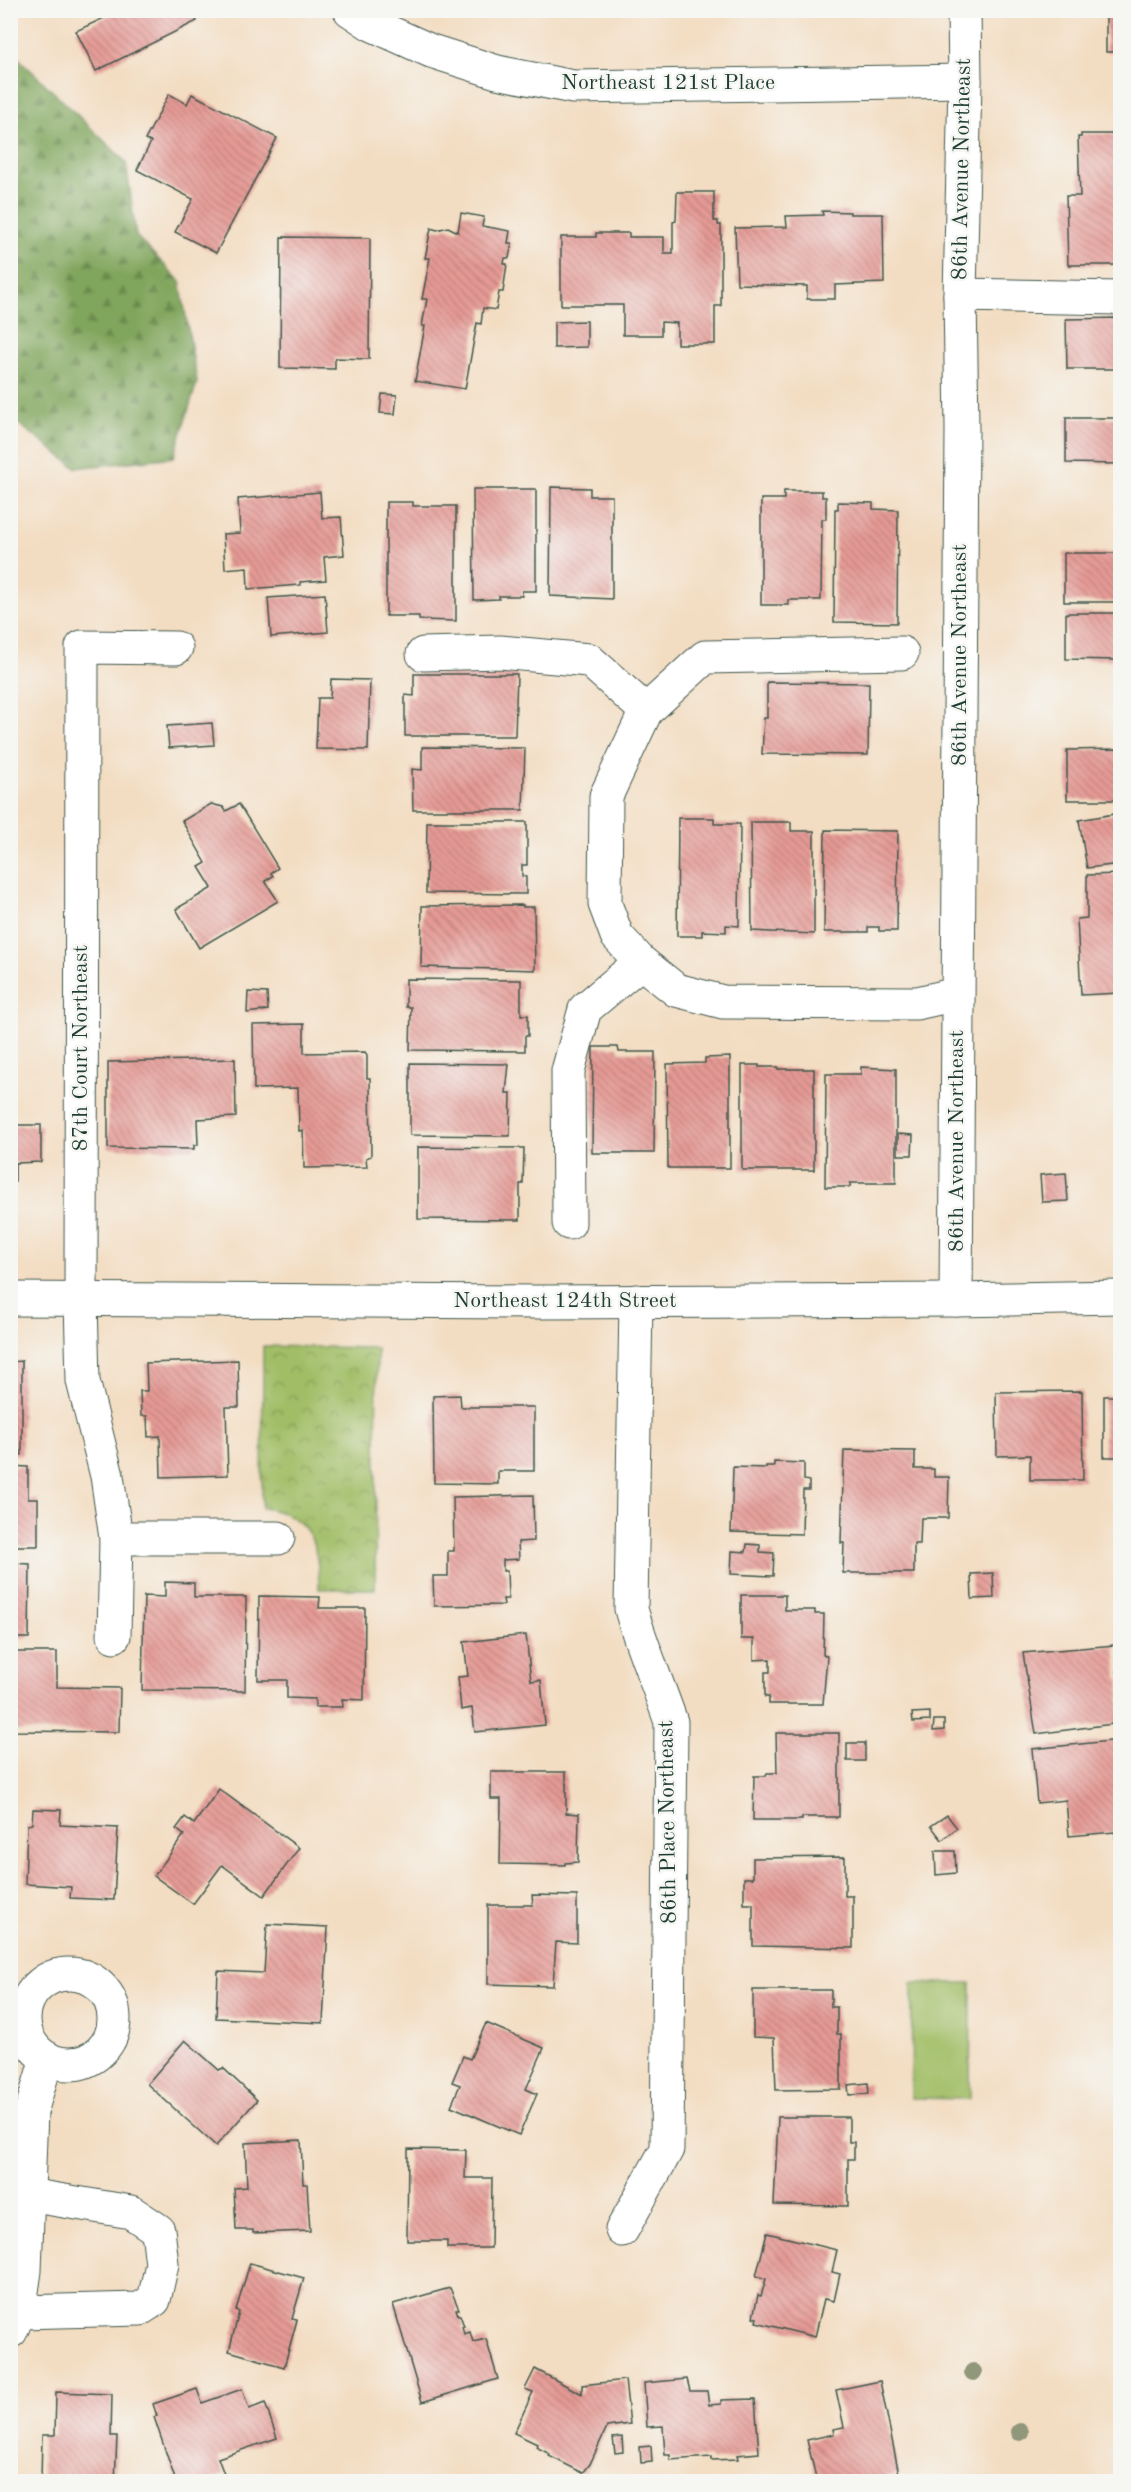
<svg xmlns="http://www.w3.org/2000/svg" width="1131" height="2492" viewBox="0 0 1131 2492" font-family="'Old Standard TT',serif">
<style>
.forest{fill:url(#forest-firs);stroke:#507148;stroke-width:1.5}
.park{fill:url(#park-crowns);stroke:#607e4d;stroke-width:1.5}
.pitch{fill:#a1be66;stroke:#607e4d;stroke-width:1.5}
.building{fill:url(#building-back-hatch)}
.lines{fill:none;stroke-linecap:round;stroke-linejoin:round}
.minor-casing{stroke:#3f5549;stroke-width:35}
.minor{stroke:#fff;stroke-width:33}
.tree{fill:#91977a}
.labels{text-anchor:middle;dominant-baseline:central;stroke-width:5;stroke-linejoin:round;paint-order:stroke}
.street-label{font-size:22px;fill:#1f3d34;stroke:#f6f6f2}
</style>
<defs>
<pattern id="forest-firs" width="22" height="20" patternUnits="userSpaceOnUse" patternTransform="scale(1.5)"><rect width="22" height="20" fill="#80a55b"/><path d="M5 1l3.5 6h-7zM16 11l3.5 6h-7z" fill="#68884c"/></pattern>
<pattern id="park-crowns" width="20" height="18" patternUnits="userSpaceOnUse" patternTransform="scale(1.5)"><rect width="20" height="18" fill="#a1be66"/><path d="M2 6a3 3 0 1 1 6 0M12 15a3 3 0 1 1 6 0" fill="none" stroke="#839c55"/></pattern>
<pattern id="building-back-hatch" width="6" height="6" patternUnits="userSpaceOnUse" patternTransform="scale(1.5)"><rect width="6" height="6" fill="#e69a95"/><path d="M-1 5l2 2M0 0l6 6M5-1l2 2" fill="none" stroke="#ba7f7a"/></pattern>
</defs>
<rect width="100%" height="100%" fill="#f6f6f2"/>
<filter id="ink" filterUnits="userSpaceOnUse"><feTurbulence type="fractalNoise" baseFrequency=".0167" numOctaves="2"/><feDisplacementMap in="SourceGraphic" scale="12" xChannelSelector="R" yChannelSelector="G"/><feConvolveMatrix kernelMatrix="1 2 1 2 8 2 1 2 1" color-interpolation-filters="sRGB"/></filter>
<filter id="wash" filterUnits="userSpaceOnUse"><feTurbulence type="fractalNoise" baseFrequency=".008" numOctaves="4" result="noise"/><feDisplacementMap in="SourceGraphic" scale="24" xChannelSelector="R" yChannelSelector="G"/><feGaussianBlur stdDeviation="1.35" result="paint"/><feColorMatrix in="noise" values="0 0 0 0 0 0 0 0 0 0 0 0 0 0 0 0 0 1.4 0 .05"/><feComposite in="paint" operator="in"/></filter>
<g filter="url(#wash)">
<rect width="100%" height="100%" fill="#f3ddc2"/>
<polygon class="forest" points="11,51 126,162 136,236 180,281 197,382 174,457 76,468 11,418"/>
<path class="park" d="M263 1346 377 1348 375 1589H319C319 1544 311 1514 262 1508Z"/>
<polygon class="pitch" points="912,1983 971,1983 970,2099 911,2098"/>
<g id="blocks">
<g class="building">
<polygon points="121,10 191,10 197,21 96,71 76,31"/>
<rect x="1106" y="10" width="14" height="42"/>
<polygon points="169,94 187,104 192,94 277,138 216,253 175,232 193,199 137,170 151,142 145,140"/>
<polygon points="1114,130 1120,130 1120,263 1119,265 1068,265 1066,196 1080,196 1078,137 1081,137 1081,134 1114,134"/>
<polygon points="677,192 714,192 714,221 718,221 718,225 721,225 721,306 715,306 715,344 677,344 677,323 661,322 661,335 623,335 623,305 561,305 561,237 596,237 596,233 629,233 629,237 664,237 664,253 673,253 673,222 676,221"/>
<polygon points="822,211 850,212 850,214 883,214 884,283 835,285 835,299 807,299 807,286 737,284 735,228 787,227 786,216 823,215"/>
<polygon points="461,213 484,217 482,226 510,231 508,243 512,243 509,258 505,258 504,264 507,264 503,292 499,292 496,310 483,308 481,324 477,323 465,389 415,381 425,326 422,326 427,299 422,299 430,258 425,258 431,228 437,230 448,227 458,232"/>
<polygon points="281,237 370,238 369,359 335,358 335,369 280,368"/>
<polygon points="1120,318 1120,369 1067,369 1066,319"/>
<polygon points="587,321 587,347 554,348 554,322"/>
<polygon points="382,394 397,395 395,414 380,413"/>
<polygon points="1066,418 1120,418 1120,464 1066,463"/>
<polygon points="551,487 590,488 590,496 612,496 612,599 550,596"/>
<polygon points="473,489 536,489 536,591 522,591 522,596 499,596 499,599 474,600"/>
<polygon points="784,491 822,491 822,497 826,497 826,519 822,519 821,600 788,600 789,605 761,605 761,499 784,499"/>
<polygon points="320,492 322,518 341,517 344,555 324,557 326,580 300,582 300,585 248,589 247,567 225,569 223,534 240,533 238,499"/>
<polygon points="386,502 413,502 413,506 456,506 456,621 419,620 419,616 386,616"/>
<polygon points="838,502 873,503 873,509 898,510 897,623 834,622 835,509 838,509"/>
<rect x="1064" y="553" width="56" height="49"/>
<polygon points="325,594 328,632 271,637 268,598"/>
<polygon points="1066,613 1120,613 1120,699 1118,699 1118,660 1066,659"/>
<polygon points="414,674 517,674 515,736 405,736 405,695 414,696"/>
<polygon points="331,679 370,680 368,750 316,749 318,698 330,698"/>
<polygon points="767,682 869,683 868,755 762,754 764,718 767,718"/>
<polygon points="212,723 214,745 169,748 167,726"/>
<polygon points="422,747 525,748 523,810 413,810 412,769 422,770"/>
<polygon points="1120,749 1120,800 1067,800 1067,750"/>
<polygon points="211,804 223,807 226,811 239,804 278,868 271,873 273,876 265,881 278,901 199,948 176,909 212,888 199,867 206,863 182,821"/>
<polygon points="1120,813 1120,864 1087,868 1079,820"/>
<polygon points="678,818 714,818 714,824 740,824 739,926 726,925 726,932 702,931 702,936 677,936"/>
<polygon points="427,822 527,822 527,865 522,865 522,876 526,877 526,894 426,893"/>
<polygon points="751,822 791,822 791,831 814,831 814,934 752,931"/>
<polygon points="825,830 898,831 897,931 879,931 879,927 868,927 868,932 824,932"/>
<polygon points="1120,874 1120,993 1081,995 1077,919 1087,918 1087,875"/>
<polygon points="523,905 523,907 534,907 535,970 421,967 422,906"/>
<polygon points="406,979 521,980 521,1015 528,1015 528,1036 525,1036 525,1051 410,1050 411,1007 406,1007"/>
<polygon points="248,992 267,993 268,1010 247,1013"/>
<polygon points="304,1024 304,1053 365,1052 367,1055 367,1078 370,1078 371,1156 366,1158 367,1167 304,1168 303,1130 299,1131 298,1088 254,1089 253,1025"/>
<polygon points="593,1047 618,1047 619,1052 655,1052 654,1153 592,1153"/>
<polygon points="730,1057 730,1168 668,1168 667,1064 705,1063 705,1058"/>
<polygon points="235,1059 236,1117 197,1119 198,1145 194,1145 194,1149 108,1148 108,1062"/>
<polygon points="410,1063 509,1064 506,1093 511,1093 510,1136 410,1135"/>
<polygon points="742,1065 759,1065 759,1067 778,1067 778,1069 814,1069 814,1170 742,1170"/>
<polygon points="861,1067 896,1069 896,1183 850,1183 850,1187 825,1187 826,1074 861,1074"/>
<polygon points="10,1125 41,1125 41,1162 15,1163 15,1181 10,1181"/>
<polygon points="898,1134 913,1135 912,1155 898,1155"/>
<polygon points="418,1147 524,1148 523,1184 520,1184 520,1220 418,1219"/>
<polygon points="1066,1173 1068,1201 1042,1202 1040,1175"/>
<polygon points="238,1360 239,1407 226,1407 228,1475 161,1477 160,1436 148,1437 147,1416 141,1416 140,1391 147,1391 146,1363"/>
<polygon points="22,1361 22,1455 10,1455 10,1362"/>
<polygon points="1082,1391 1083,1480 1030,1480 1030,1455 997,1456 996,1392"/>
<polygon points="460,1395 461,1407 534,1407 534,1471 498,1471 498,1484 434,1483 433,1396"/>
<rect x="1104" y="1396" width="16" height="61"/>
<polygon points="844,1450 915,1451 915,1469 934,1469 934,1477 949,1477 948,1518 921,1518 920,1544 914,1544 914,1573 843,1573 844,1543 841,1543"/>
<polygon points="774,1462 804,1463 804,1480 809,1481 809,1490 803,1490 802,1534 731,1532 733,1467 766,1468 766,1466 774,1466"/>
<polygon points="10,1466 28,1467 28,1499 38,1499 38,1546 10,1546"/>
<polygon points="533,1495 534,1541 518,1542 519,1559 503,1560 503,1571 507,1571 508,1599 503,1599 504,1605 434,1606 433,1576 448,1576 448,1551 454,1551 453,1497"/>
<polygon points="747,1544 760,1545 760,1552 774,1553 773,1576 731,1574 732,1551 746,1552"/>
<polygon points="10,1563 30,1564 29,1638 10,1638"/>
<polygon points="993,1573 994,1598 972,1599 971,1574"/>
<polygon points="165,1582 194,1583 194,1597 246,1597 245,1691 142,1690 144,1596 165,1597"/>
<polygon points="741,1595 785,1595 785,1610 815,1610 815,1614 824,1614 823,1655 827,1656 823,1704 769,1704 769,1697 765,1697 765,1672 770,1672 770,1659 754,1660 754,1639 741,1639"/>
<polygon points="259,1596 320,1597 319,1608 365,1608 364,1700 342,1699 343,1707 315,1707 315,1699 287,1698 287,1680 258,1680"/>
<polygon points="526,1635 531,1681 541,1680 545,1725 475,1732 472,1708 461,1710 458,1677 468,1676 464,1642"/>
<polygon points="1115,1645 1118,1679 1120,1679 1120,1723 1036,1734 1023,1653"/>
<polygon points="10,1652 57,1652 57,1687 120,1688 119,1732 10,1731"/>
<polygon points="930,1712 930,1721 913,1722 912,1713"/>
<polygon points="934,1720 944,1720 944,1730 933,1731"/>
<polygon points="776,1733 839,1733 839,1817 802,1817 802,1820 753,1820 754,1776 766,1776 767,1773 777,1773"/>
<polygon points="1120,1740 1120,1855 1117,1855 1115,1832 1069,1836 1066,1800 1037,1803 1032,1749"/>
<rect x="847" y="1743" width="18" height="18"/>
<polygon points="491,1772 566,1772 566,1813 579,1814 578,1862 565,1863 565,1865 500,1864 501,1799 491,1799"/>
<polygon points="219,1789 299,1848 264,1896 222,1865 193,1904 154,1876 184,1835 176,1829 185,1817 194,1824"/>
<polygon points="33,1809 61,1810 60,1825 118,1828 114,1900 70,1898 71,1887 25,1884 27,1825 32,1824"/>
<polygon points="947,1815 957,1828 942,1840 931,1826"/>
<polygon points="935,1851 955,1851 956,1873 936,1875"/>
<polygon points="845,1857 845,1896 853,1896 853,1948 753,1946 753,1904 744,1904 744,1878 753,1878 753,1858"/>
<polygon points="532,1895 577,1896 577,1943 556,1942 553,1986 488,1984 488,1905 533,1905"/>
<polygon points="267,1924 328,1927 323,2023 216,2018 218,1971 264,1973"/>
<polygon points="753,1990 831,1990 831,2007 837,2007 837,2034 841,2034 841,2089 776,2090 774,2038 753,2037"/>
<polygon points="486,2023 544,2048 526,2089 537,2094 519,2135 451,2106 460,2085 452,2082 463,2056 470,2059"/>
<polygon points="185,2040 219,2070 223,2068 257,2100 216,2146 147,2084"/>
<polygon points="868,2083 869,2094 849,2095 848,2085"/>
<polygon points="778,2117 849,2117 849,2142 854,2142 854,2159 848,2159 848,2206 774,2205"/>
<polygon points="301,2140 303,2184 307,2184 310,2231 253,2233 253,2230 236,2230 234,2188 247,2187 245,2143"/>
<polygon points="408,2149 466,2150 465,2178 492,2178 491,2248 447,2248 447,2241 407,2241"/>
<polygon points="767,2233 837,2250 832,2272 840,2274 834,2301 824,2299 815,2337 756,2322 757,2318 753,2317 758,2295 761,2296 766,2279 756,2276"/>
<polygon points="250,2263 304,2278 292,2319 297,2320 284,2367 229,2351 239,2312 236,2310"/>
<polygon points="450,2288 459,2309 456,2309 458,2315 460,2315 464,2326 462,2326 464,2334 470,2332 473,2342 486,2339 498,2379 422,2402 393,2304"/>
<polygon points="535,2369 582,2394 582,2385 625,2380 630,2424 607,2427 590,2464 583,2473 549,2456 550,2454 536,2447 537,2444 514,2433 533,2392 525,2389"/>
<polygon points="687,2379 690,2391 707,2391 709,2405 721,2404 721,2400 755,2399 759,2453 737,2455 738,2459 711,2460 711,2457 670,2460 670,2455 665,2455 663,2426 647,2427 644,2383"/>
<polygon points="880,2381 899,2474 865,2482 817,2482 807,2440 834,2434 833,2429 844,2427 836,2390"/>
<polygon points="197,2389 202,2403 242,2389 249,2409 265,2403 277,2438 218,2458 224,2474 212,2479 213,2482 176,2482 154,2417 157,2416 153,2404"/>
<polygon points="56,2392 112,2394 111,2436 117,2436 115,2482 41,2481 42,2435 55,2435"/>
<polygon points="622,2437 623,2452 615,2453 613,2438"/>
<polygon points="651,2446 652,2462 641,2463 640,2447"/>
</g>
</g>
</g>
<g filter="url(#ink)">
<use href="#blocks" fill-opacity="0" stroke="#3f5549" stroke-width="1.5"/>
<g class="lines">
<defs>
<g id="minor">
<polyline points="350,10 371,24 431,51 497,72 573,87 965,81"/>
<polyline points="960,295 1120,298"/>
<polyline points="902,653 705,657 646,711 606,796 605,904 617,936 641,962 676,990 723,1002 917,1003 957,994"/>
<polyline points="423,654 500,652 589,660 646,711"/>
<polyline points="569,1223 568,1071 585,1009 641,962"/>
<polyline points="10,1299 537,1302 956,1300 1120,1297"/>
<polyline points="956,1300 962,428 960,295 965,81 964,10"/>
<polyline points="116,1538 278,1538"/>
<polyline points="114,1636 116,1538 107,1476 83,1381 81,1301 82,647 176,648"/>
<circle cx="69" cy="2019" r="45"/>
<path d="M622 2230 667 2149 671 1722C658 1684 642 1648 631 1609L636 1301"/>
<polyline points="19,2312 140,2309 154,2300 162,2264 158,2230 131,2212 28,2195"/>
<polyline points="11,2331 19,2312 25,2271 31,2112 47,2058"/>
</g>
</defs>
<use href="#minor" class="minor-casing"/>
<use href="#minor" class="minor"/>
</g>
<g class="tree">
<circle cx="973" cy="2372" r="9"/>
<circle cx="1020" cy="2432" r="9"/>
</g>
</g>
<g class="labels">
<g class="street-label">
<text x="668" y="83">Northeast 121st Place</text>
<text transform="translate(962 169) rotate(-89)">86th Avenue Northeast</text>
<text transform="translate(960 655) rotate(-90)">86th Avenue Northeast</text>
<text transform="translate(81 1048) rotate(-90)">87th Court Northeast</text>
<text transform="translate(957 1141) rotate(-90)">86th Avenue Northeast</text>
<text x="565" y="1301">Northeast 124th Street</text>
<text transform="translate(668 1822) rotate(-91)">86th Place Northeast</text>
</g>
</g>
<rect width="1131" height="2492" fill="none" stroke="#f6f6f2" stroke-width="36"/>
</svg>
